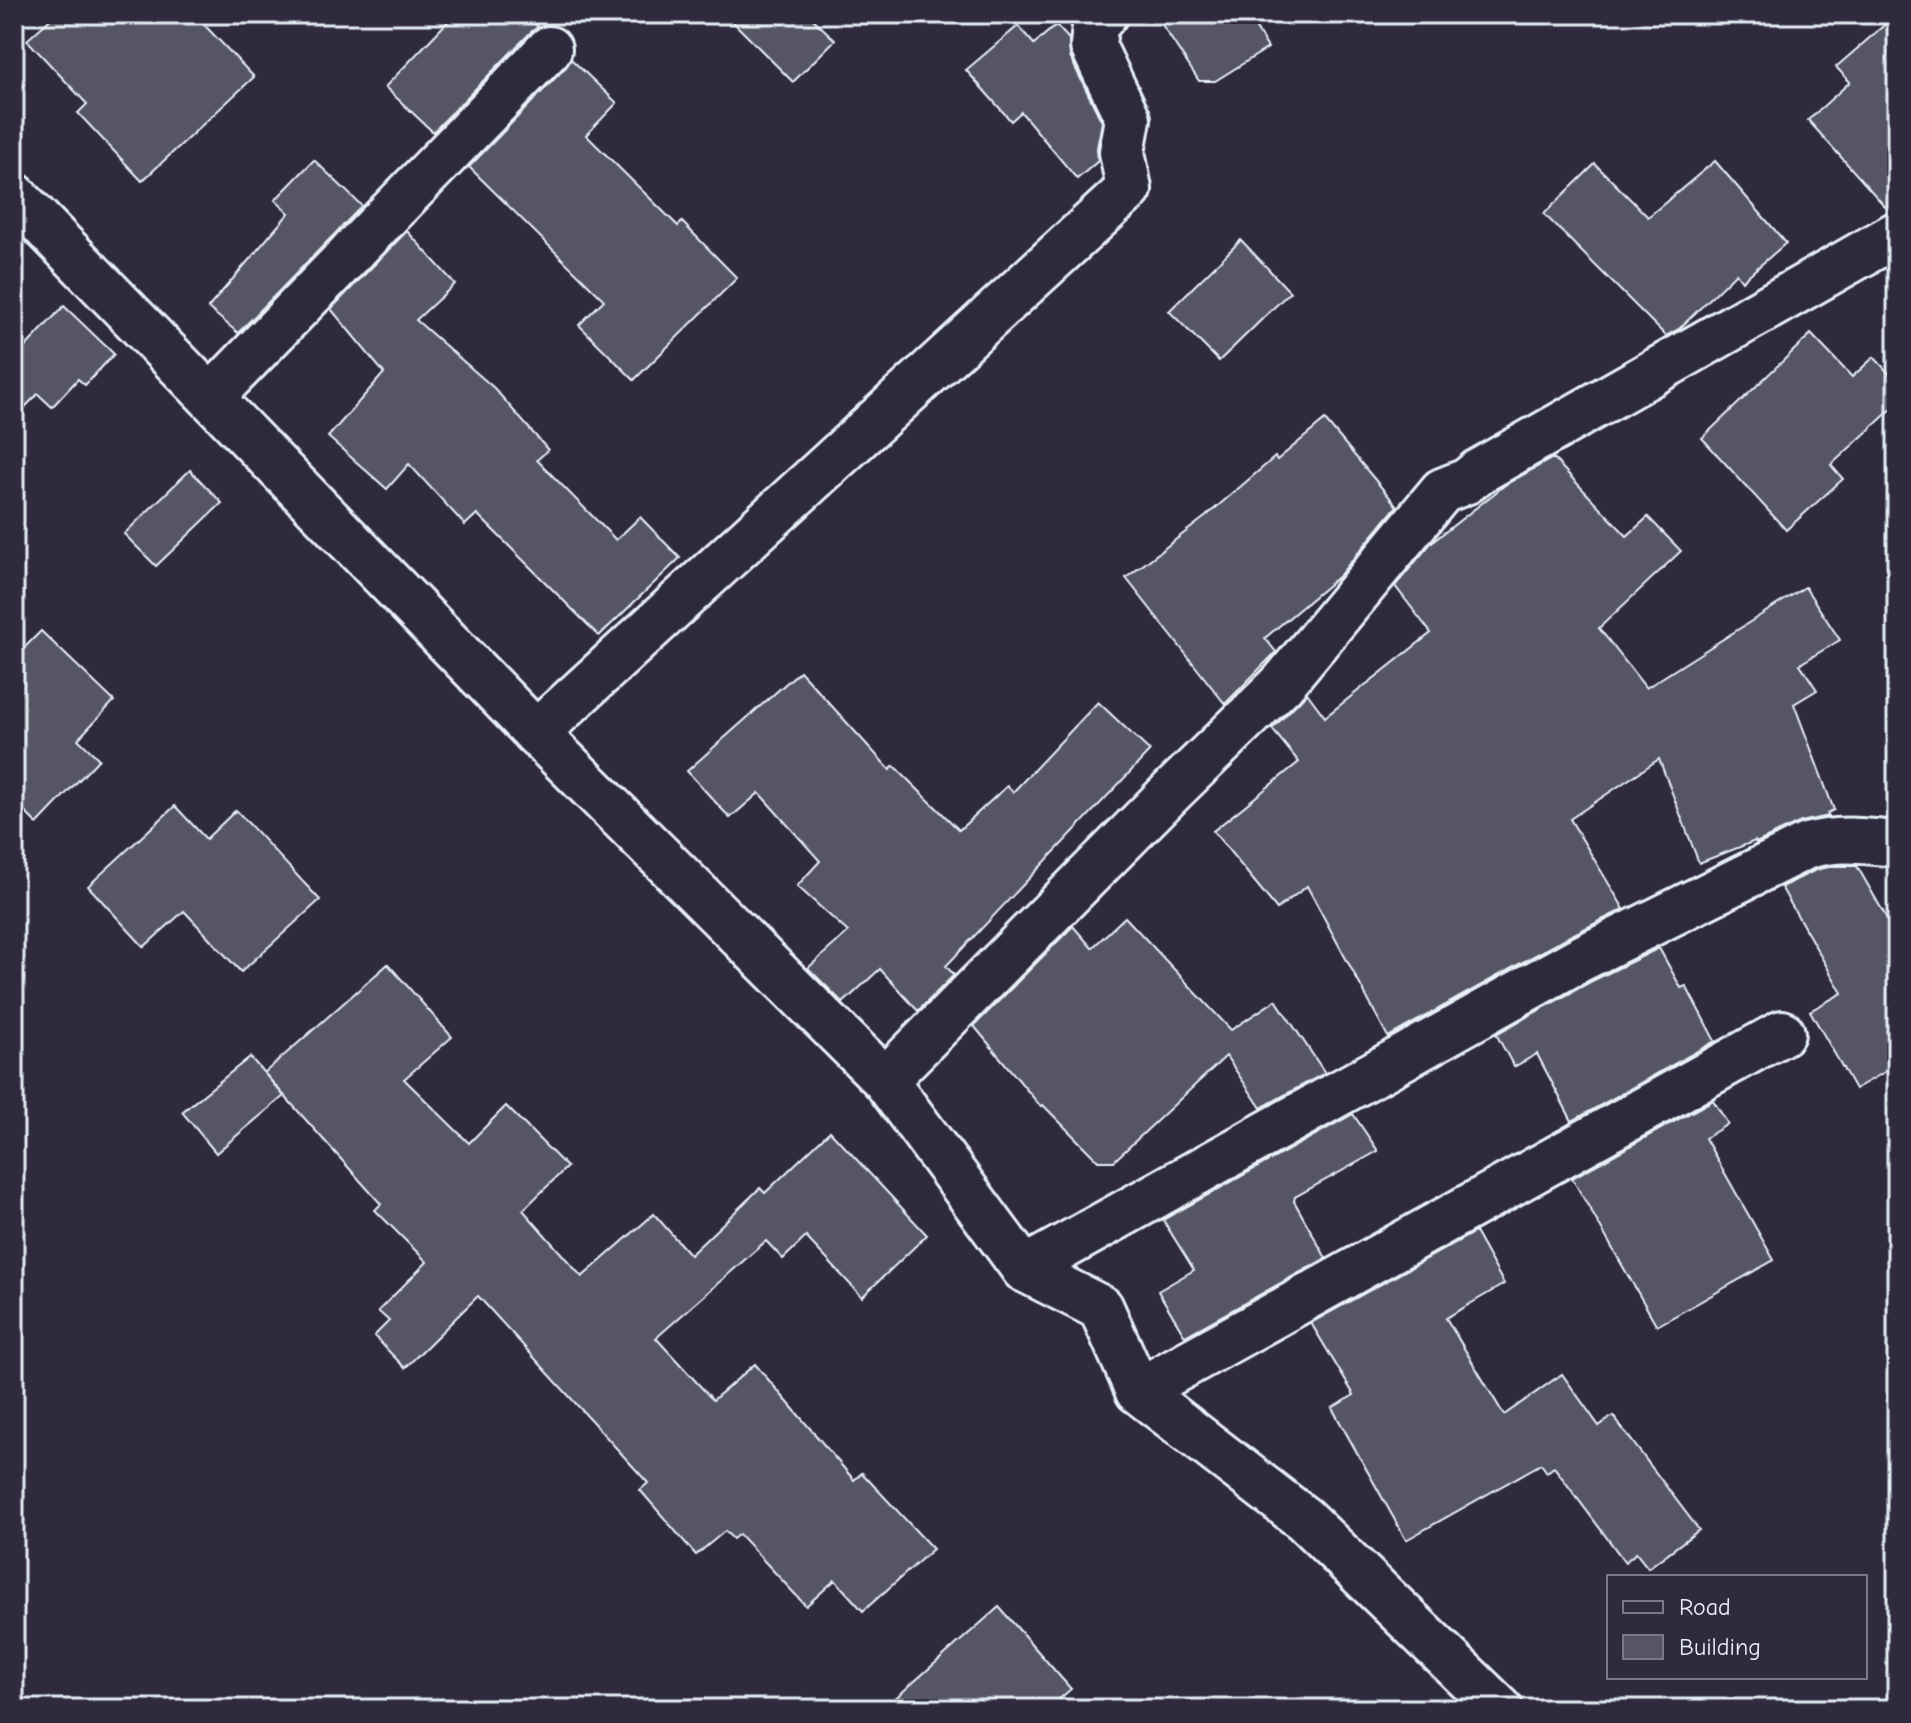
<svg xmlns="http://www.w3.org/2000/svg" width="1911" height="1723" viewBox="0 0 1911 1723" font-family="'Comic Neue',sans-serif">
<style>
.building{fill:#575565;stroke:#e8f1f8;stroke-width:2}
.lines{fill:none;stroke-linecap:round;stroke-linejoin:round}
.street-casing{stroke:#e8f1f8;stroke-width:50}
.street{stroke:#2f2a3d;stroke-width:44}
</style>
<rect width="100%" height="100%" fill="#2f2a3d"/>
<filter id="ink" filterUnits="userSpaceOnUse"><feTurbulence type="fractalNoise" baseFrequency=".0125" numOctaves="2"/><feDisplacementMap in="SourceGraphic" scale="16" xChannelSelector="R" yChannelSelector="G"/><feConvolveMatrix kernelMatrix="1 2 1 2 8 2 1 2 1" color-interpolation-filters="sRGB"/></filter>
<g filter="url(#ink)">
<g class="building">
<polygon points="56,14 194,14 254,77 142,181 78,113 87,104 27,40"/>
<polygon points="455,14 525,14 538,27 531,32 433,132 385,87"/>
<polygon points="725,14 808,14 835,40 793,82"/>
<polygon points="1155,14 1247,14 1268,48 1215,81 1199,81"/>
<polygon points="1897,14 1897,209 1889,211 1808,120 1850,82 1836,67"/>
<polygon points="1056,25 1069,39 1070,57 1102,122 1097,148 1098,161 1077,179 1021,112 1011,121 966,70 1018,26 1034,44"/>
<polygon points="571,59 617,103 586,135 678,226 682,222 737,278 634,380 579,325 604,300 469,167 567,66"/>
<polygon points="314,160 362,206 238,333 208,308 289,213 275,200"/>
<polygon points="1715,161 1786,243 1742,281 1736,273 1679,329 1666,336 1544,214 1595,164 1648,217"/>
<polygon points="407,231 455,284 416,320 494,388 548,450 537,460 616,540 640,517 680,558 599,636 477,514 465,525 409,464 387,489 328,437 384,373 331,309"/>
<polygon points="1241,240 1290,292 1219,361 1169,311"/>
<polygon points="64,306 114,354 85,385 78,379 52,407 38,394 14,418 14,359"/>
<polygon points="1811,334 1852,377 1874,357 1897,382 1897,404 1831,465 1843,479 1786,530 1702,438"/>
<polygon points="1325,420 1397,506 1340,575 1265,638 1276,652 1225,704 1126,578 1205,517 1275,457 1277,460"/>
<polygon points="1553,458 1627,536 1648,517 1681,551 1599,628 1646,688 1805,587 1840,640 1800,664 1817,690 1794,704 1834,810 1827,813 1829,816 1801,822 1756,843 1755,841 1699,863 1659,759 1570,819 1624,909 1566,938 1388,1037 1307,886 1277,909 1213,831 1299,762 1272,729 1307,693 1325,717 1431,633 1395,586 1431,543 1505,485"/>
<polygon points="190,470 222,503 156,566 124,534"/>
<polygon points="41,631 114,701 78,739 99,759 37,824 14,801 14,658"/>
<polygon points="800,671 890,770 894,766 959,830 1007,786 1013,792 1098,702 1150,751 946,966 954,975 918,1011 880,969 843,1003 808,968 848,932 797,886 820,861 759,793 730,818 687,771"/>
<polygon points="175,806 206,839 236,810 320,900 241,972 184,911 144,947 88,886"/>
<polygon points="1833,866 1857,866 1897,936 1897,1065 1855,1089 1810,1011 1842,993 1781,887 1816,870"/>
<polygon points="1125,917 1231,1030 1276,1000 1325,1073 1261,1108 1226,1056 1114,1161 1098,1161 1043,1105 1041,1107 974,1026 1073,926 1092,948"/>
<polygon points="1659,948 1681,988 1686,986 1715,1041 1572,1121 1537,1054 1514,1067 1496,1034 1590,982"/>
<polygon points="388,964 452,1037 404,1079 469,1143 506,1106 567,1167 523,1210 582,1277 654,1214 690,1255 760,1188 765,1193 830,1131 927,1235 862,1297 806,1237 783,1259 766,1241 656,1338 713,1400 755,1364 854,1480 862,1473 933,1549 863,1611 835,1580 806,1606 739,1534 733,1539 725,1531 696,1555 640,1490 648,1483 478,1296 405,1368 374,1336 389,1321 378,1311 427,1262 375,1210 381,1204 264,1073"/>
<polygon points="250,1057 284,1096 216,1153 182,1112"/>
<polygon points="1713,1100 1728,1124 1705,1138 1774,1260 1657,1326 1572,1178"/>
<polygon points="1353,1114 1378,1151 1295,1197 1294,1201 1326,1258 1185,1336 1158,1291 1194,1270 1163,1220"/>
<polygon points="1475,1232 1504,1284 1446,1318 1504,1415 1562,1374 1599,1426 1613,1416 1699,1530 1648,1568 1636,1553 1625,1562 1554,1467 1547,1472 1541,1464 1406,1540 1332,1408 1354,1395 1311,1323"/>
<polygon points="999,1607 1071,1689 1048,1709 883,1709"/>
</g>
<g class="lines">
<defs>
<g id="street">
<polyline points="14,195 536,733 885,1080 1024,1269 1101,1308 1138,1391 1304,1519 1500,1709"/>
<polyline points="211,397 549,49"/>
<polyline points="536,733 1129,189 1122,152 1128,119 1093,46 1095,26 1105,14"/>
<polyline points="885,1080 1173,790 1282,684 1442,491 1467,481 1478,472 1897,234"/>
<path d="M1024 1269 1578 960 1807 846C1838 837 1865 841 1897 844"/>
<polyline points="1138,1391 1782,1033"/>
</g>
</defs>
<use href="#street" class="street-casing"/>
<use href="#street" class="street"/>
</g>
</g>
<rect width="1911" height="1723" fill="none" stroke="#2f2a3d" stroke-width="48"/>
<rect x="24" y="24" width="1863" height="1675" fill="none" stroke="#e8f1f8" stroke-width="3" filter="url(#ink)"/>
<rect x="1607" y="1575" width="260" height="104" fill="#2f2a3d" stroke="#797a88" stroke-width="2"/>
<rect x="1623" y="1601" width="40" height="12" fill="#2f2a3d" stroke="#797a88" stroke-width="2"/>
<text x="1679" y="1615" font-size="24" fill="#e8f1f8">Road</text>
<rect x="1623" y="1635" width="40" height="24" fill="#575565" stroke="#797a88" stroke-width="2"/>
<text x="1679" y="1655" font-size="24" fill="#e8f1f8">Building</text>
</svg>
